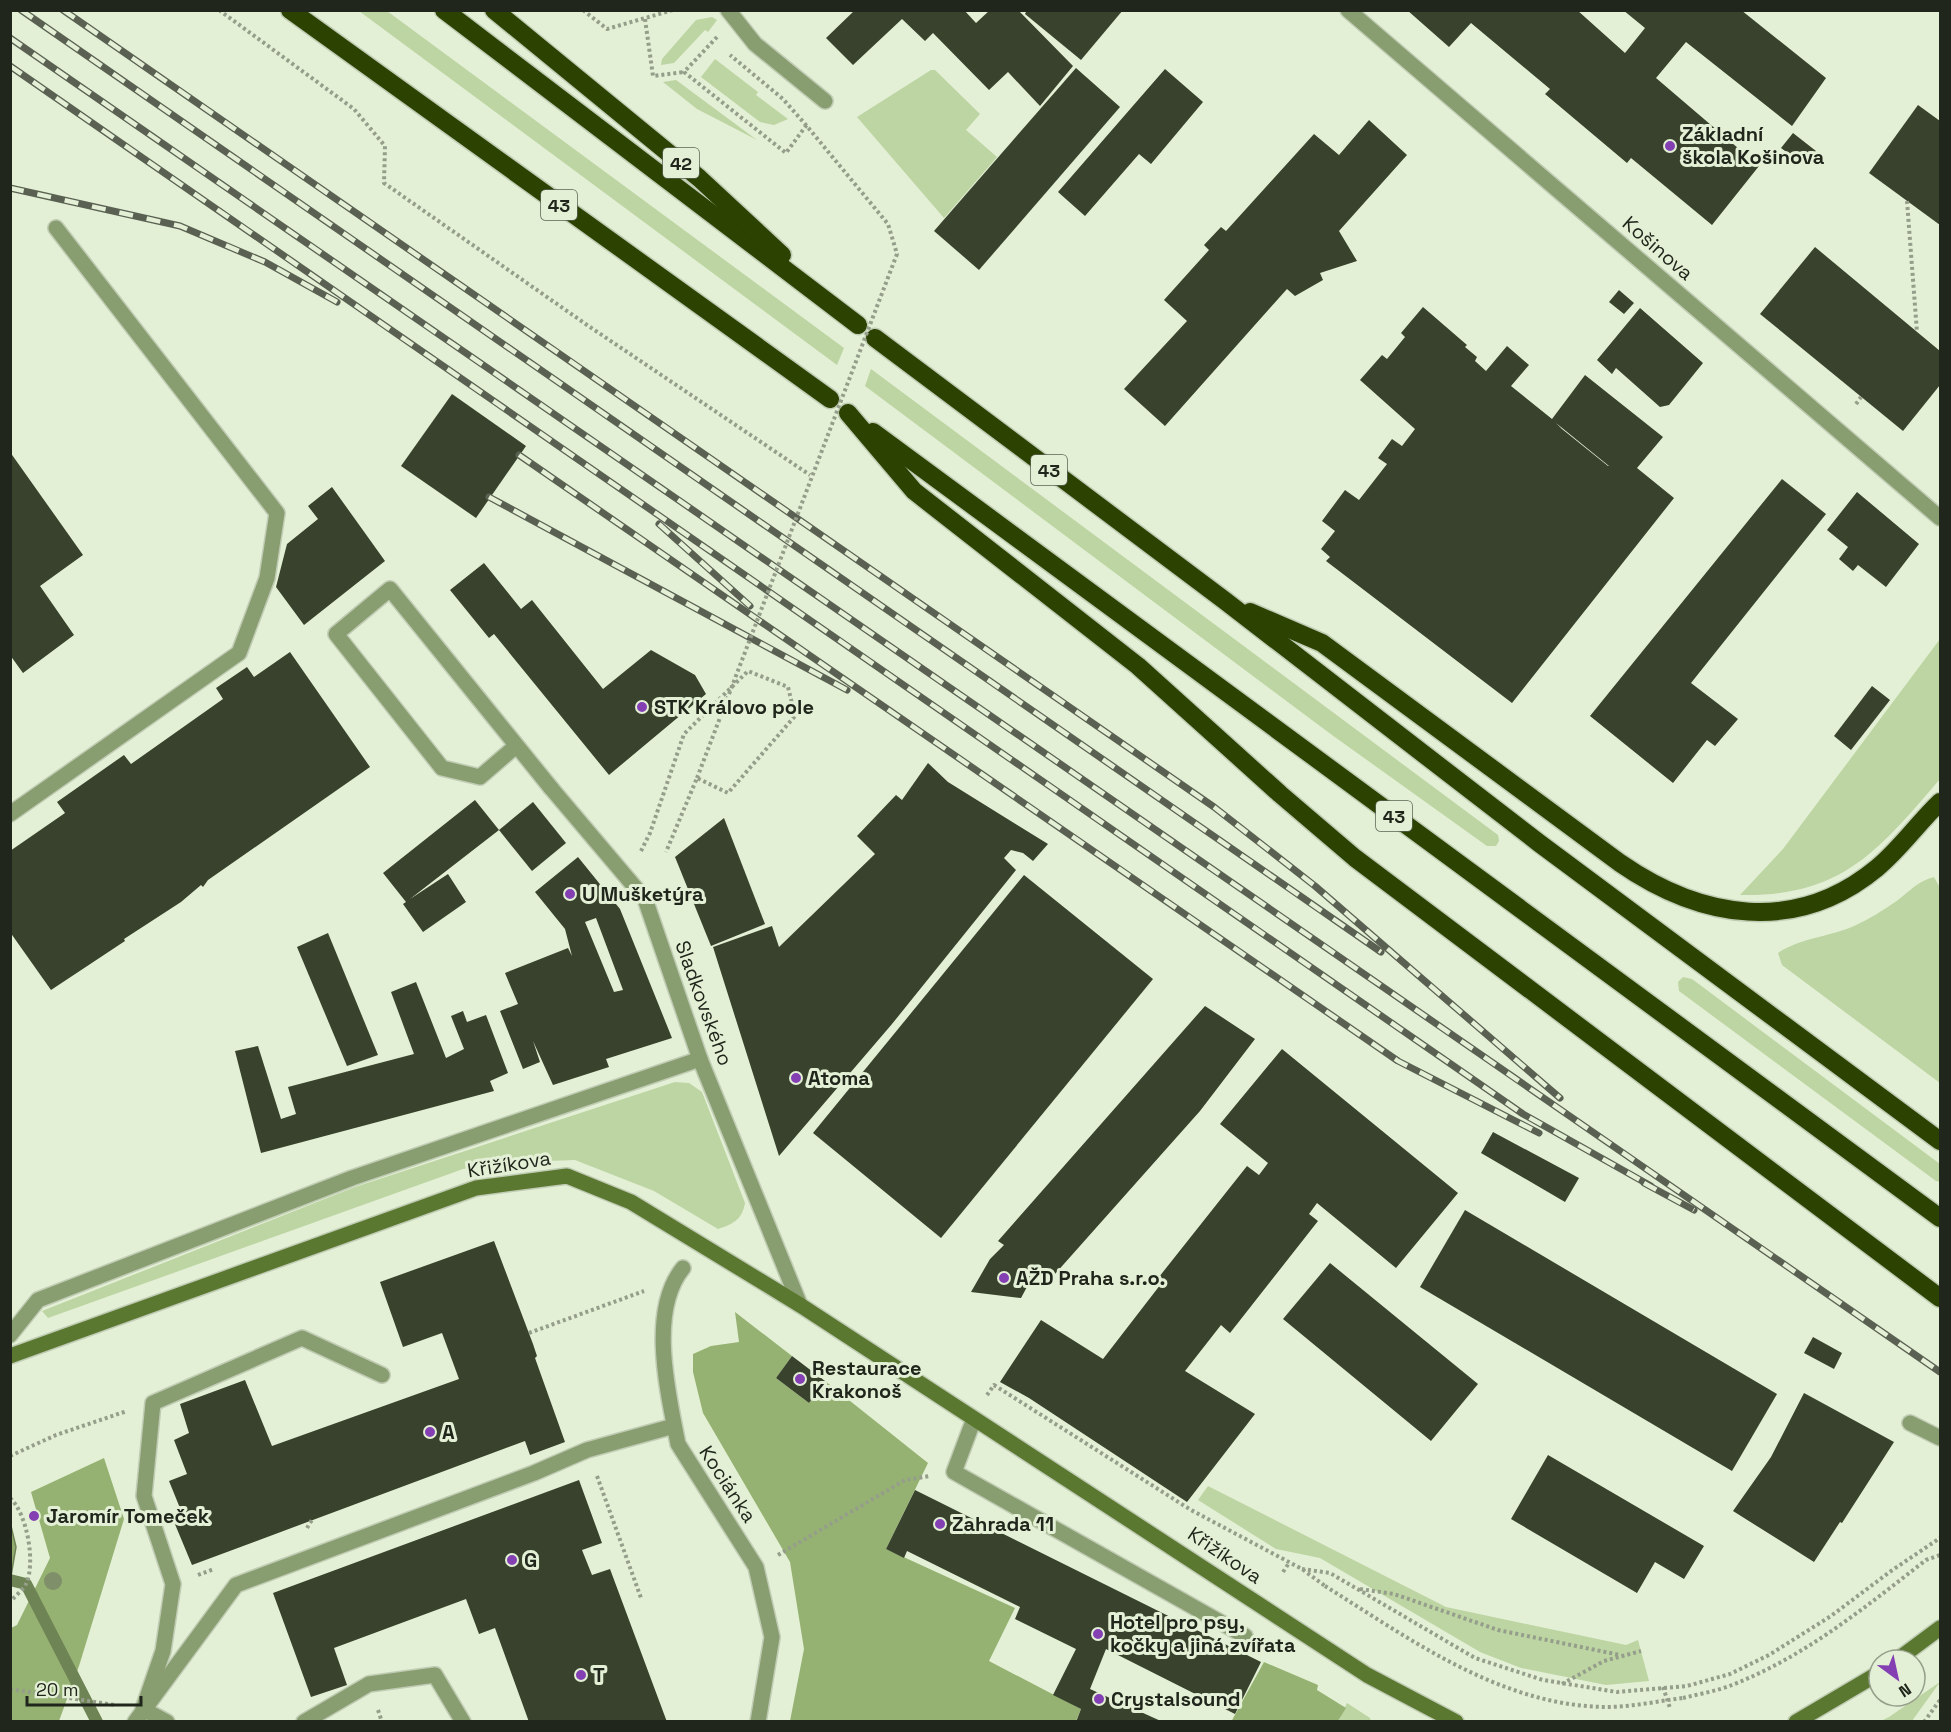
<svg xmlns="http://www.w3.org/2000/svg" width="1951" height="1732" viewBox="0 0 1951 1732" font-family="'Space Grotesk',sans-serif">
<style>
.green{fill:#bdd4a3}
.forest{fill:#95b272}
.water{fill:#90ad6d;stroke:#6f8455;stroke-width:1.5}
.lines{fill:none;stroke-linecap:round;stroke-linejoin:round}
.stream{stroke:#6f8455;stroke-width:12}
.building{fill:#38422c;fill-rule:evenodd}
.lane-casing{stroke:#c0ccb4;stroke-width:18}
.street-casing{stroke:#c0ccb4;stroke-width:18}
.secondary-casing{stroke:#c0ccb4;stroke-width:18}
.highway-casing{stroke:#c0ccb4;stroke-width:21}
.path{stroke:#959e8a;stroke-width:4;stroke-dasharray:3 3;stroke-linecap:butt}
.lane{stroke:#899e70;stroke-width:15}
.street{stroke:#899e70;stroke-width:15}
.secondary{stroke:#5b7831;stroke-width:15}
.highway{stroke:#2b4200;stroke-width:18}
.rail-casing{stroke:#5a6152;stroke-width:7}
.rail{stroke:#e3f0d5;stroke-width:4.5;stroke-dasharray:14;stroke-linecap:butt}
.path-bridge{stroke:#959e8a;stroke-width:4;stroke-dasharray:3 3;stroke-linecap:butt}
.tree{fill:#7f8f69}
.poi-dot{fill:#8440b3;stroke:#e3f0d5;stroke-width:2}
.labels{text-anchor:middle;dominant-baseline:central;stroke-width:6;stroke-linejoin:round;paint-order:stroke}
.shield{fill:#e3f0d5;stroke:#5b6354;stroke-width:1.5}
.shield-label{font-size:18px;font-weight:bold;fill:#21261c}
.poi-label{font-size:20px;font-weight:bold;fill:#21261c;stroke:#e3f0d5;text-anchor:start}
.street-label{font-size:20px;fill:#21261c;stroke:#e3f0d5}
</style>
<rect width="100%" height="100%" fill="#e3f0d5"/>
<g class="green">
<polygon points="359,11 387,11 844,348 837,365"/>
<polygon points="712,17 717,20 708,32 705,30 674,63 661,65 662,59 696,20"/>
<polygon points="715,59 758,92 756,95 788,119 774,125 760,122 701,77"/>
<polygon points="931,70 935,70 980,114 966,130 997,157 944,218 857,117"/>
<polygon points="676,80 757,140 697,109 663,82"/>
<polygon points="871,369 1498,835 1499,841 1496,846 1487,846 1332,735 865,386"/>
<path d="M1940 639V779C1878 851 1842 897 1740 895L1783 849Z"/>
<path d="M1934 877 1940 888V1083L1782 965 1778 953C1800 938 1829 937 1854 926 1869 919 1884 910 1898 900 1911 890 1918 881 1934 877Z"/>
<polygon points="1683,977 1692,979 1940,1164 1940,1182 1936,1181 1679,991 1678,982"/>
<path d="M675 1082 689 1083 702 1092 745 1203C742 1220 733 1224 718 1229L654 1191 575 1160 520 1162 463 1169 48 1318 42 1311 355 1187Z"/>
<polygon points="1208,1486 1446,1607 1626,1645 1638,1640 1649,1681 1606,1685 1521,1668 1480,1652 1320,1558 1276,1549 1198,1500"/>
<polygon points="1940,1682 1912,1721 1881,1721 1889,1717"/>
<polygon points="1347,1703 1370,1718 1371,1721 1338,1722"/>
</g>
<g class="forest">
<polygon points="735,1312 792,1356 776,1378 809,1403 825,1381 928,1463 886,1549 1015,1608 989,1661 1081,1709 1076,1721 790,1721 804,1649 790,1562 703,1413 693,1372 693,1354 711,1346 739,1342"/>
<polygon points="104,1458 124,1519 79,1666 59,1721 11,1721 11,1628 17,1625 50,1558 31,1492"/>
<polygon points="1264,1662 1318,1685 1317,1690 1346,1708 1338,1721 1231,1722"/>
</g>
<polygon class="water" points="11,1526 16,1547 11,1576"/>
<g class="lines">
<polyline class="stream" points="10,1580 26,1584 97,1722"/>
</g>
<g class="building">
<polygon points="855,10 964,10 976,23 990,10 1018,10 1073,66 1040,106 1008,72 989,90 933,33 925,41 902,19 853,65 826,38"/>
<polygon points="1027,10 1123,10 1081,60 1025,14"/>
<polygon points="1407,10 1577,10 1625,53 1645,28 1623,10 1741,10 1826,78 1792,126 1686,42 1656,78 1759,166 1712,225 1631,158 1627,163 1545,94 1550,89 1471,23 1449,47"/>
<polygon points="1076,68 1120,107 979,270 934,231"/>
<polygon points="1165,69 1203,102 1151,164 1139,154 1085,216 1058,192"/>
<polygon points="1918,105 1940,121 1940,225 1869,173"/>
<polygon points="1369,120 1407,155 1339,231 1357,261 1320,273 1323,280 1295,296 1287,289 1165,426 1124,389 1187,321 1164,300 1209,250 1204,245 1221,227 1226,231 1314,134 1339,155"/>
<polygon points="1793,133 1816,151 1804,165 1781,148"/>
<polygon points="1815,247 1940,351 1940,385 1903,431 1760,314"/>
<polygon points="1619,290 1634,303 1624,314 1609,302"/>
<path d="M1423 307 1467 345 1465 347 1477 357 1475 361 1486 371 1507 346 1529 365 1511 386 1552 419 1585 375 1663 437 1637 468 1674 498 1512 703 1326 561 1330 557 1321 549 1335 531 1322 521 1345 490 1359 500 1387 464 1378 458 1392 439 1402 446 1415 429 1360 380 1382 355 1387 359 1405 337 1401 333ZM1556 423 1609 466H1608L1562 429Z"/>
<polygon points="1640,308 1703,363 1669,405 1660,407 1616,368 1612,374 1597,360"/>
<polygon points="452,394 526,446 476,518 401,466"/>
<polygon points="10,452 83,555 40,586 74,635 23,673 10,655"/>
<polygon points="1782,479 1826,514 1691,683 1738,719 1715,746 1707,740 1673,783 1590,716"/>
<polygon points="332,487 385,561 304,625 276,587 287,544 318,519 308,506"/>
<polygon points="1857,492 1919,544 1886,587 1858,565 1853,571 1839,559 1848,547 1827,530"/>
<polygon points="484,563 521,609 532,600 603,689 651,650 695,675 706,694 609,775 494,634 489,638 450,590"/>
<polygon points="290,652 370,767 208,880 203,887 201,885 181,902 124,939 125,941 51,990 10,932 10,851 65,813 57,802 124,755 131,764 223,699 216,688 247,667 254,677"/>
<polygon points="1872,686 1890,700 1851,750 1834,736"/>
<polygon points="928,763 948,782 1048,844 1033,861 1023,853 1011,850 1004,858 1016,870 892,1024 779,1156 713,947 772,926 779,947 875,854 857,836 896,795 902,800"/>
<polygon points="475,800 499,830 410,899 448,874 466,902 423,932 403,904 406,902 383,873"/>
<polygon points="533,802 566,843 532,871 499,830"/>
<polygon points="724,818 765,924 711,946 675,857"/>
<path d="M578 857 620 909 672 1038 606 1059 609 1067 553 1085 533 1041 540 1062 523 1069 500 1011 518 1004 505 973 568 948 572 956 565 929 535 892ZM596 918 623 990 614 992 585 922Z"/>
<polygon points="1024,875 1153,979 941,1238 813,1133"/>
<polygon points="328,933 378,1055 347,1066 297,947"/>
<polygon points="416,982 446,1058 464,1049 451,1016 463,1011 467,1022 486,1015 508,1073 490,1081 494,1091 261,1153 235,1051 258,1046 281,1119 296,1114 288,1087 414,1054 391,992"/>
<polygon points="1205,1006 1255,1039 1200,1111 1047,1283 1035,1272 1021,1298 971,1292 990,1259 1004,1245 998,1241"/>
<polygon points="1282,1049 1458,1193 1396,1268 1317,1203 1309,1214 1318,1221 1230,1333 1221,1325 1185,1371 1255,1414 1187,1502 1029,1398 1000,1382 1041,1320 1103,1359 1164,1280 1159,1277 1247,1166 1259,1175 1268,1163 1220,1124"/>
<polygon points="1493,1132 1579,1178 1565,1202 1481,1153"/>
<polygon points="1465,1210 1777,1394 1732,1471 1420,1287"/>
<polygon points="494,1241 533,1344 537,1356 535,1358 565,1442 530,1455 525,1441 192,1565 172,1517 182,1513 169,1481 187,1474 174,1440 189,1433 180,1404 245,1380 272,1446 459,1379 442,1333 403,1347 380,1282"/>
<polygon points="1330,1263 1478,1384 1431,1441 1283,1319"/>
<polygon points="1813,1337 1842,1353 1834,1369 1804,1353"/>
<polygon points="792,1356 825,1381 809,1403 776,1378"/>
<polygon points="1804,1393 1894,1442 1842,1523 1840,1522 1814,1562 1733,1511 1771,1457"/>
<polygon points="1548,1455 1704,1546 1684,1579 1655,1562 1637,1593 1511,1519"/>
<polygon points="579,1480 602,1543 582,1550 592,1575 610,1569 667,1722 529,1722 495,1628 479,1634 466,1599 334,1648 347,1685 311,1697 273,1593"/>
<polygon points="915,1490 1261,1662 1235,1714 1106,1649 1090,1689 1163,1722 1076,1722 1081,1709 1053,1695 1076,1649 1015,1619 1020,1607 1018,1606 907,1551 904,1558 886,1549"/>
</g>
<g class="lines">
<defs>
<g id="lane">
<polyline points="728,10 755,44 825,101"/>
<polyline points="516,746 480,777 442,768 336,634 390,589 551,788"/>
<polyline points="10,814 239,653 267,578 277,513 56,228"/>
<polyline points="1910,1423 1940,1438"/>
<polyline points="135,1722 236,1585 534,1473 587,1450 674,1426"/>
<polyline points="167,1722 143,1709 163,1651 173,1584 144,1496 153,1403 302,1338 382,1375"/>
<polyline points="304,1722 369,1684 435,1675 463,1722"/>
</g>
<g id="street">
<polyline points="1348,10 1940,518"/>
<polyline points="551,788 645,899 700,1059 800,1305"/>
<path d="M683 1268C648 1311 668 1393 678 1444L756 1567 772 1637 758 1722"/>
<polyline points="10,1335 38,1300 352,1178 700,1059"/>
<polyline points="974,1419 954,1472 1245,1636"/>
</g>
<g id="secondary">
<polyline points="10,1356 476,1188 567,1176 631,1202 800,1305 1367,1675 1456,1722"/>
<polyline points="1897,1660 1940,1628"/>
<polyline points="1796,1722 1879,1673"/>
</g>
<g id="highway">
<polyline points="290,10 830,399"/>
<polyline points="444,10 858,325"/>
<polyline points="494,10 699,178 782,255"/>
<polyline points="875,338 1224,600 1539,843 1940,1141"/>
<polyline points="848,413 914,491 1138,666 1280,794 1355,858 1940,1298"/>
<polyline points="873,432 1940,1218"/>
<path d="M1250 612 1322 643 1620 863C1701 919 1796 935 1877 868 1901 848 1918 823 1940 802"/>
</g>
</defs>
<use href="#lane" class="lane-casing"/>
<use href="#street" class="street-casing"/>
<use href="#secondary" class="secondary-casing"/>
<use href="#highway" class="highway-casing"/>
<g class="path">
<polyline points="219,10 354,109 385,146 384,183 587,325 810,475"/>
<polyline points="583,10 607,29 673,10"/>
<polyline points="645,19 653,76 684,72"/>
<polyline points="717,37 684,72 786,153 808,123"/>
<polyline points="1907,201 1917,332"/>
<polyline points="1856,404 1861,397"/>
<polyline points="641,851 650,833 684,734 748,671 788,687 795,716 728,793 697,778 666,852"/>
<polyline points="529,1333 644,1291"/>
<polyline points="987,1395 994,1385 1191,1510 1302,1569 1325,1586"/>
<polyline points="10,1456 56,1435 127,1411"/>
<polyline points="597,1476 641,1598"/>
<path d="M10 1498C27 1513 36 1563 26 1584 23 1590 15 1596 10 1602"/>
<polyline points="307,1528 313,1518"/>
<polyline points="778,1555 905,1480 930,1476"/>
<polyline points="1302,1569 1330,1573 1475,1658 1543,1680 1617,1692 1687,1686 1730,1674 1769,1655 1831,1616 1891,1571 1940,1538"/>
<polyline points="1283,1572 1289,1563"/>
<polyline points="198,1575 214,1569"/>
<polyline points="1360,1589 1394,1594 1498,1630 1620,1655"/>
<polyline points="1562,1684 1604,1661 1641,1651"/>
<polyline points="1663,1687 1670,1708"/>
<polyline points="10,1689 115,1705"/>
<path d="M1683 1698C1699 1694 1717 1691 1732 1685 1806 1656 1864 1608 1926 1560L1940 1555"/>
<polyline points="378,1710 382,1722"/>
<polyline points="1924,1722 1940,1700"/>
</g>
<use href="#lane" class="lane"/>
<use href="#street" class="street"/>
<use href="#secondary" class="secondary"/>
<use href="#highway" class="highway"/>
<defs>
<g id="rail">
<polyline points="21,10 1381,952"/>
<polyline points="63,10 1214,807 1315,886 1560,1098"/>
<polyline points="10,38 1940,1372"/>
<polyline points="10,66 1523,1114 1651,1186"/>
<polyline points="10,188 180,226 265,262 337,302"/>
<polyline points="519,455 1398,1061 1539,1133"/>
<polyline points="489,497 847,690"/>
<polyline points="659,524 750,606"/>
<polyline points="1644,1183 1694,1210"/>
</g>
</defs>
<use href="#rail" class="rail-casing"/>
<use href="#rail" class="rail"/>
<g class="path-bridge">
<polyline points="697,778 897,254 888,224 806,125 783,99 730,55"/>
<path d="M1325 1586C1410 1639 1501 1706 1606 1707 1632 1707 1658 1701 1683 1698"/>
</g>
</g>
<circle class="tree" cx="53" cy="1581" r="9"/>
<g class="poi-dot">
<circle cx="1670" cy="146" r="6"/>
<circle cx="642" cy="707" r="6"/>
<circle cx="570" cy="894" r="6"/>
<circle cx="796" cy="1078" r="6"/>
<circle cx="1004" cy="1278" r="6"/>
<circle cx="800" cy="1379" r="6"/>
<circle cx="430" cy="1432" r="6"/>
<circle cx="34" cy="1516" r="6"/>
<circle cx="940" cy="1524" r="6"/>
<circle cx="512" cy="1560" r="6"/>
<circle cx="1098" cy="1634" r="6"/>
<circle cx="581" cy="1675" r="6"/>
<circle cx="1099" cy="1699" r="6"/>
</g>
<g class="labels">
<g class="shield">
<rect x="663" y="148" width="36" height="30" rx="4.5"/>
<rect x="541" y="190" width="36" height="30" rx="4.5"/>
<rect x="1031" y="455" width="36" height="30" rx="4.5"/>
<rect x="1376" y="801" width="36" height="30" rx="4.5"/>
</g>
<g class="shield-label">
<text x="681" y="163">42</text>
<text x="559" y="205">43</text>
<text x="1049" y="470">43</text>
<text x="1394" y="816">43</text>
</g>
<g class="poi-label">
<text x="1682" y="134">Základní<tspan x="1682" dy="23">škola Košinova</tspan></text>
<text x="654" y="707">STK Královo pole</text>
<text x="582" y="894">U Mušketýra</text>
<text x="808" y="1078">Atoma</text>
<text x="1016" y="1278">AŽD Praha s.r.o.</text>
<text x="812" y="1368">Restaurace<tspan x="812" dy="23">Krakonoš</tspan></text>
<text x="442" y="1432">A</text>
<text x="46" y="1516">Jaromír Tomeček</text>
<text x="952" y="1524">Zahrada 11</text>
<text x="524" y="1560">G</text>
<text x="1110" y="1622">Hotel pro psy,<tspan x="1110" dy="23">kočky a jiná zvířata</tspan></text>
<text x="593" y="1675">T</text>
<text x="1111" y="1699">Crystalsound</text>
</g>
<g class="street-label">
<text transform="translate(1658 248) rotate(41)">Košinova</text>
<text transform="translate(704 1003) rotate(70)">Sladkovského</text>
<text transform="translate(509 1164) rotate(-9)">Křižíkova</text>
<text transform="translate(728 1484) rotate(57)">Kociánka</text>
<text transform="translate(1225 1555) rotate(34)">Křižíkova</text>
</g>
</g>
<rect width="1951" height="1732" fill="none" stroke="#21261c" stroke-width="24"/>
<g transform="translate(1897 1678) rotate(147)"><circle r="28" fill="#e3f0d5" stroke="#959f8b" stroke-width="1.5"/>
<path d="M0-4.5L10 22L0 15L-10 22Z" fill="#8440b3"/>
<text y="-9" font-size="16" font-weight="bold" text-anchor="middle" fill="#21261c">N</text>
</g>
<path d="M27 1696v9h114v-9" fill="none" stroke="#21261c" stroke-width="3"/>
<text x="36" y="1696" font-size="18" fill="#21261c" stroke="#e3f0d5" stroke-width="4.5" paint-order="stroke">20 m</text>
</svg>
